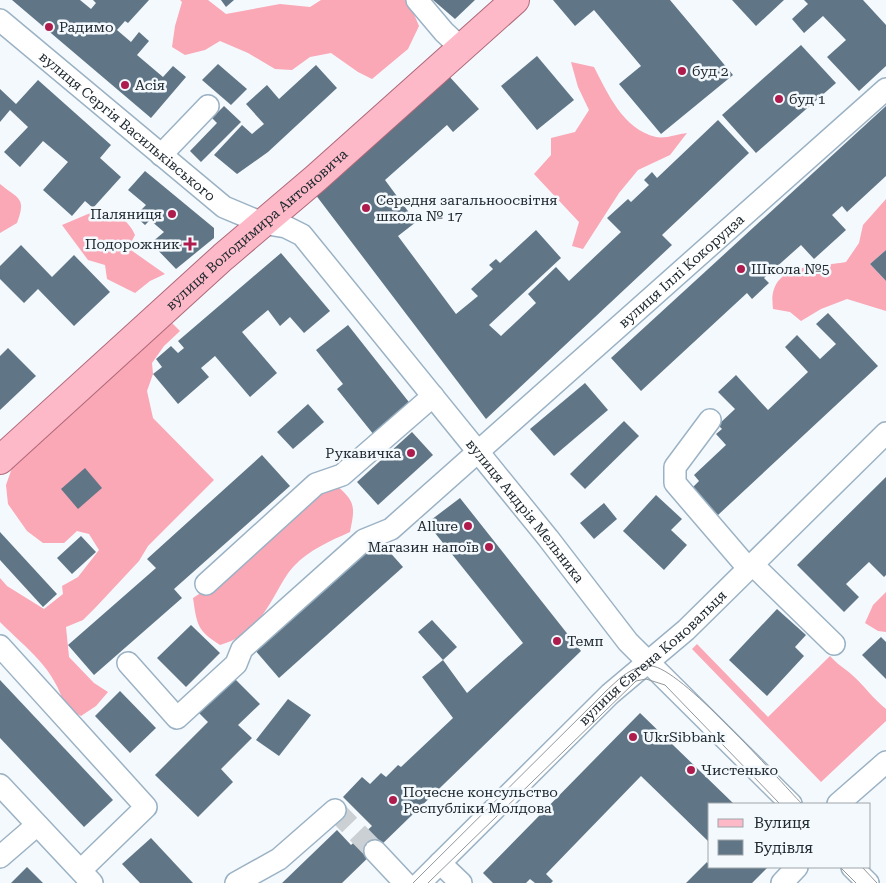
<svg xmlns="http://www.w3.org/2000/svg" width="886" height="883" viewBox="0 0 886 883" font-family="'Roboto Serif',serif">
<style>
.forest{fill:#faa7b6}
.building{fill:#607686}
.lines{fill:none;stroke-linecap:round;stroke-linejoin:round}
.minor-tunnel{stroke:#cad0d4;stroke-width:21;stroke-dasharray:21 11;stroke-linecap:butt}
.minor-casing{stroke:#9bb2c4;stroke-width:24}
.major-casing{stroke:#ae687a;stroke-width:30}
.minor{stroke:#fff;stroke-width:21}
.major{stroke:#fdb9c7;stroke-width:28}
.tram{stroke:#90979c;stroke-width:1}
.poi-dot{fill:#ae1c4e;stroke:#f4f9fd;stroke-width:2}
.labels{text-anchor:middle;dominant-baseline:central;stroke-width:5;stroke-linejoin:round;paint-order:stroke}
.poi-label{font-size:14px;fill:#202a31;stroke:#f4f9fd;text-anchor:start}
.street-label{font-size:14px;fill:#202a31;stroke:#f4f9fd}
</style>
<rect width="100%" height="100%" fill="#f4f9fd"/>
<g class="forest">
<polygon points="180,0 208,0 226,14 280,4 310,7 321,0 408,0 419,26 408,49 372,79 358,72 331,53 310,57 292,70 275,69 248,53 220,41 205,50 185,55 172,47 175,26 182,2"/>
<path d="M571 62 594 67C608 94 623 129 656 137 665 139 678 134 687 133L670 155 638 170 619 193 583 249 572 246 579 222 534 174 551 155V138L575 132 589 110 578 87Z"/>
<path d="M0 184C18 199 27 197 17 223L0 233Z"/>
<path d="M886 199V250L870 264 886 281V311L847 299 821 309 801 321 790 312 773 309C767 262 814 268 846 262L859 243 863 225Z"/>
<path d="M104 210C119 215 129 221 135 235L128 248 165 274 150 281 135 293 107 279 105 265 88 260 62 225 88 214Z"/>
<path d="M171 322 180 331 164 346 152 363 153 374 147 391 153 418 214 480 148 546 139 561 96 607 83 620 66 627 69 657 94 683 108 692 96 706 81 716 65 708C55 668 28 650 0 622V578L7 586 44 609 63 594 62 586 78 577 99 550 89 534 77 531 64 543H43L27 531 8 504 6 485 12 468Z"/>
<path d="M336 485C356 502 355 507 350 532 330 541 309 550 294 566 288 572 283 581 279 588 263 616 252 636 220 645 197 630 197 625 193 598L208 588 304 503Z"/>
<polygon points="886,592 886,632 878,631 865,623 873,605"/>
<path d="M697 644 768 717 830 656C837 664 844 668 851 674 864 685 873 699 886 709V721L821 782 692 649Z"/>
</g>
<g class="building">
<polygon points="12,0 80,0 91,9 96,3 93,0 149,0 128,23 125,21 117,30 131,42 139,32 149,41 137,55 163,77 173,66 186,77 151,118"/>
<polygon points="221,0 234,0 226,7"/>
<polygon points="433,0 475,0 455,19"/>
<polygon points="553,0 670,0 733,75 661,134 619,84 641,66 594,10 575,26"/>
<polygon points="732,0 784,0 756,26"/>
<polygon points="804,0 863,0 886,25 886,66 859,91 827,57 846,40 823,16 804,33 792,19 808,4"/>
<polygon points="801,45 836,83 756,153 722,115"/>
<polygon points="537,56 574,100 537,130 501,86"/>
<polygon points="218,64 247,89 231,105 202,80"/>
<polygon points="316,65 337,88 268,152 237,174 214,155 242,125 252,134 264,124 246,104 267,85 279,99"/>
<polygon points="448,75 479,109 453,132 447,125 385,180 416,222 398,236 456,314 478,296 471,289 493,269 489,265 496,259 500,263 536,230 561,258 489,325 501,336 536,303 528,294 556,267 569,281 621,232 607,218 628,199 631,202 649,185 644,180 652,172 657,178 718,120 749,153 662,235 672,245 486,419 315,194"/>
<polygon points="38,80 111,145 100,158 121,177 93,208 85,201 72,216 43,190 68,162 43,141 20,167 4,152 28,127 10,110 0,122 0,89 16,104"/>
<polygon points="224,106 241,122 201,162 190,151 217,123 212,118"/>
<polygon points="886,106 886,176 847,212 842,206 832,215 846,230 814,259 801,245 764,278 769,283 752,299 747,293 641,391 611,358"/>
<polygon points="145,171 214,228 214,238 176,269 151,243 164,232 150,220 145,225 135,216 146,205 128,190"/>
<polygon points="21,245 52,277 74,255 110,292 74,326 38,289 24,303 0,279 0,266"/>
<polygon points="886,250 886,281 870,264"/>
<polygon points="281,253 330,311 304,333 290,317 280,326 268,310 242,332 277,373 250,397 215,356 201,368 209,377 178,404 153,374 162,367 156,359 171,346 178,353 184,348 178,341"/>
<polygon points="828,313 878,366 718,515 692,488 699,481 694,475 726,445 716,434 722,429 718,425 735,409 718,392 736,375 768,410 808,372 785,347 797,335 820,359 836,344 816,324"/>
<polygon points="348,325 412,406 374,435 337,389 343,384 316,350"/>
<polygon points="8,348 36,376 0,410 0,356"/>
<polygon points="585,383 608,410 554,456 530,429"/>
<polygon points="308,404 324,422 293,449 277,432"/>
<polygon points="624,421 639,436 585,489 570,474"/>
<polygon points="412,432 433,455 378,505 357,482"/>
<polygon points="262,455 290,486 174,589 182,598 94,675 68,645 156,568 147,559"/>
<polygon points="85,468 102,488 78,509 61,489"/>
<polygon points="886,477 886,575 884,577 869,562 846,584 859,597 844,612 797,565"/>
<polygon points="656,495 682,519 671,530 687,545 664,570 623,531"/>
<polygon points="460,498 581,651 342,883 282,883 337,830 351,845 372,826 343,797 362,777 370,784 381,773 386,777 398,765 401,767 453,718 422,677 443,660 467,693 523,643 427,523"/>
<polygon points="604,503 617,519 594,539 580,523"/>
<polygon points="0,532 57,594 43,607 0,560"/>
<polygon points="81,536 96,552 72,574 57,558"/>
<polygon points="378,539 403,567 279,678 254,649"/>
<polygon points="777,609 806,635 795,647 804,656 767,696 729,660"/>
<polygon points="432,620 457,647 443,660 418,632"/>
<polygon points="191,625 220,653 186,687 157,658"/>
<polygon points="881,637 886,642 886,679 862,655"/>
<polygon points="233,677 260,704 238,725 252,738 221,769 233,782 198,817 155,775 208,722 198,712"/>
<polygon points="0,680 113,800 84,827 0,738"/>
<polygon points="120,691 156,728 130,753 95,716"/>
<polygon points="288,699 311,715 279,756 256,740"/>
<polygon points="640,713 734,804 710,804 710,843 641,776 546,874 553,881 551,883 535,883 530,879 526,883 493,883 483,873"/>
<polygon points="151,838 193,883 140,883 122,864"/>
<polygon points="707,862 710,867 768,867 752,883 686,883"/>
<polygon points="27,867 43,883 11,883"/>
</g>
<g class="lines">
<polyline class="minor-tunnel" points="335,810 375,851"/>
<defs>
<g id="minor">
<polyline points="417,0 444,32 461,48"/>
<path id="s1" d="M0 20 224 207 262 223 286 227 302 235 548 538 628 642 791 804"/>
<polyline points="161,155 208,106"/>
<polyline points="710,420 675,467 675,483 748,568"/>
<polyline points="752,564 834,644"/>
<polyline points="206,584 316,484 342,475 433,396"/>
<polyline points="0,646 146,807 81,870"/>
<path id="s2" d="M128 663 177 718 236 664 242 649 364 540 391 529 886 89"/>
<polyline points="0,785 92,883"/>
<polyline points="838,804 886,762"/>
<polyline points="375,851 405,883"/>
<polyline points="0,857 37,825"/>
<polyline points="440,863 461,883"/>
<polyline points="852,867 868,883"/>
<polyline points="236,883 279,859 335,810"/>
<path id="s3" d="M420 883 610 694 686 630 886 433"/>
<polyline points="782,883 797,867"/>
</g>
<g id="major">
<path id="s4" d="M0 460 223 257 316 178 515 0"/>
</g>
</defs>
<use href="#minor" class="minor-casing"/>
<use href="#major" class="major-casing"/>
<use href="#minor" class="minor"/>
<use href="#major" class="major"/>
<g class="tram">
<polyline points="840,867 856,883"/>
<polyline points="862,867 877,883"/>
<path d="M413 883 606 691C619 679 632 665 651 666 680 667 777 778 802 804"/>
<polyline points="428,883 636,681 646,679 665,685 780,804"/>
</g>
</g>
<g class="poi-dot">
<circle cx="49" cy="27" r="5"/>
<circle cx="682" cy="71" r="5"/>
<circle cx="125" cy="85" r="5"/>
<circle cx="779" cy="99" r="5"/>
<circle cx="366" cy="208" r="5"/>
<circle cx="172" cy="214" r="5"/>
<path d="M187.5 236.5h5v5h5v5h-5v5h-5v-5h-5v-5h5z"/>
<circle cx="741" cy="269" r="5"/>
<circle cx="411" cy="453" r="5"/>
<circle cx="468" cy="526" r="5"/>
<circle cx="489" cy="547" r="5"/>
<circle cx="557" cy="641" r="5"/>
<circle cx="633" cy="737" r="5"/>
<circle cx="691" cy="770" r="5"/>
<circle cx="393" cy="800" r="5"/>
</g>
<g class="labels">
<g class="poi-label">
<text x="59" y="27">Радимо</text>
<text x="692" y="71">буд 2</text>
<text x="135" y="85">Асія</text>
<text x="789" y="99">буд 1</text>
<text x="376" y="200">Середня загальноосвітня<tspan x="376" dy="16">школа № 17</tspan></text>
<text x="162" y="214" text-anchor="end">Паляниця</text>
<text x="180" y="244" text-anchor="end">Подорожник</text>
<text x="751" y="269">Школа №5</text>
<text x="401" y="453" text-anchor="end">Рукавичка</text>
<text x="458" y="526" text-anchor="end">Allure</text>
<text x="479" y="547" text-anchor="end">Магазин напоїв</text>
<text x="567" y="641">Темп</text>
<text x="643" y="737">UkrSibbank</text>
<text x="701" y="770">Чистенько</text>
<text x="403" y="792">Почесне консульство<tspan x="403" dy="16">Республіки Молдова</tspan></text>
</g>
<g class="street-label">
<text stroke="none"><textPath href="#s1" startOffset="166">вулиця Сергія Васильківського</textPath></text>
<text stroke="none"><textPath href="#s4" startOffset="345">вулиця Володимира Антоновича</textPath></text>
<text stroke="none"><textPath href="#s2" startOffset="751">вулиця Іллі Кокорудза</textPath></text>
<text stroke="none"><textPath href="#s1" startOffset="730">вулиця Андрія Мельника</textPath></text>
<text stroke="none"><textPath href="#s3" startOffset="324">вулиця Євгена Коновальця</textPath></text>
</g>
</g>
<rect x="708" y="803" width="162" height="65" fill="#f4f9fd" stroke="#9fa6ab"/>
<rect x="718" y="819" width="25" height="8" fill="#fdb9c7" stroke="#9fa6ab"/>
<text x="754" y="828" font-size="15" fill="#202a31">Вулиця</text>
<rect x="718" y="840" width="25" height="15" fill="#607686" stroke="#9fa6ab"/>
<text x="754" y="853" font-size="15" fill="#202a31">Будівля</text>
</svg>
